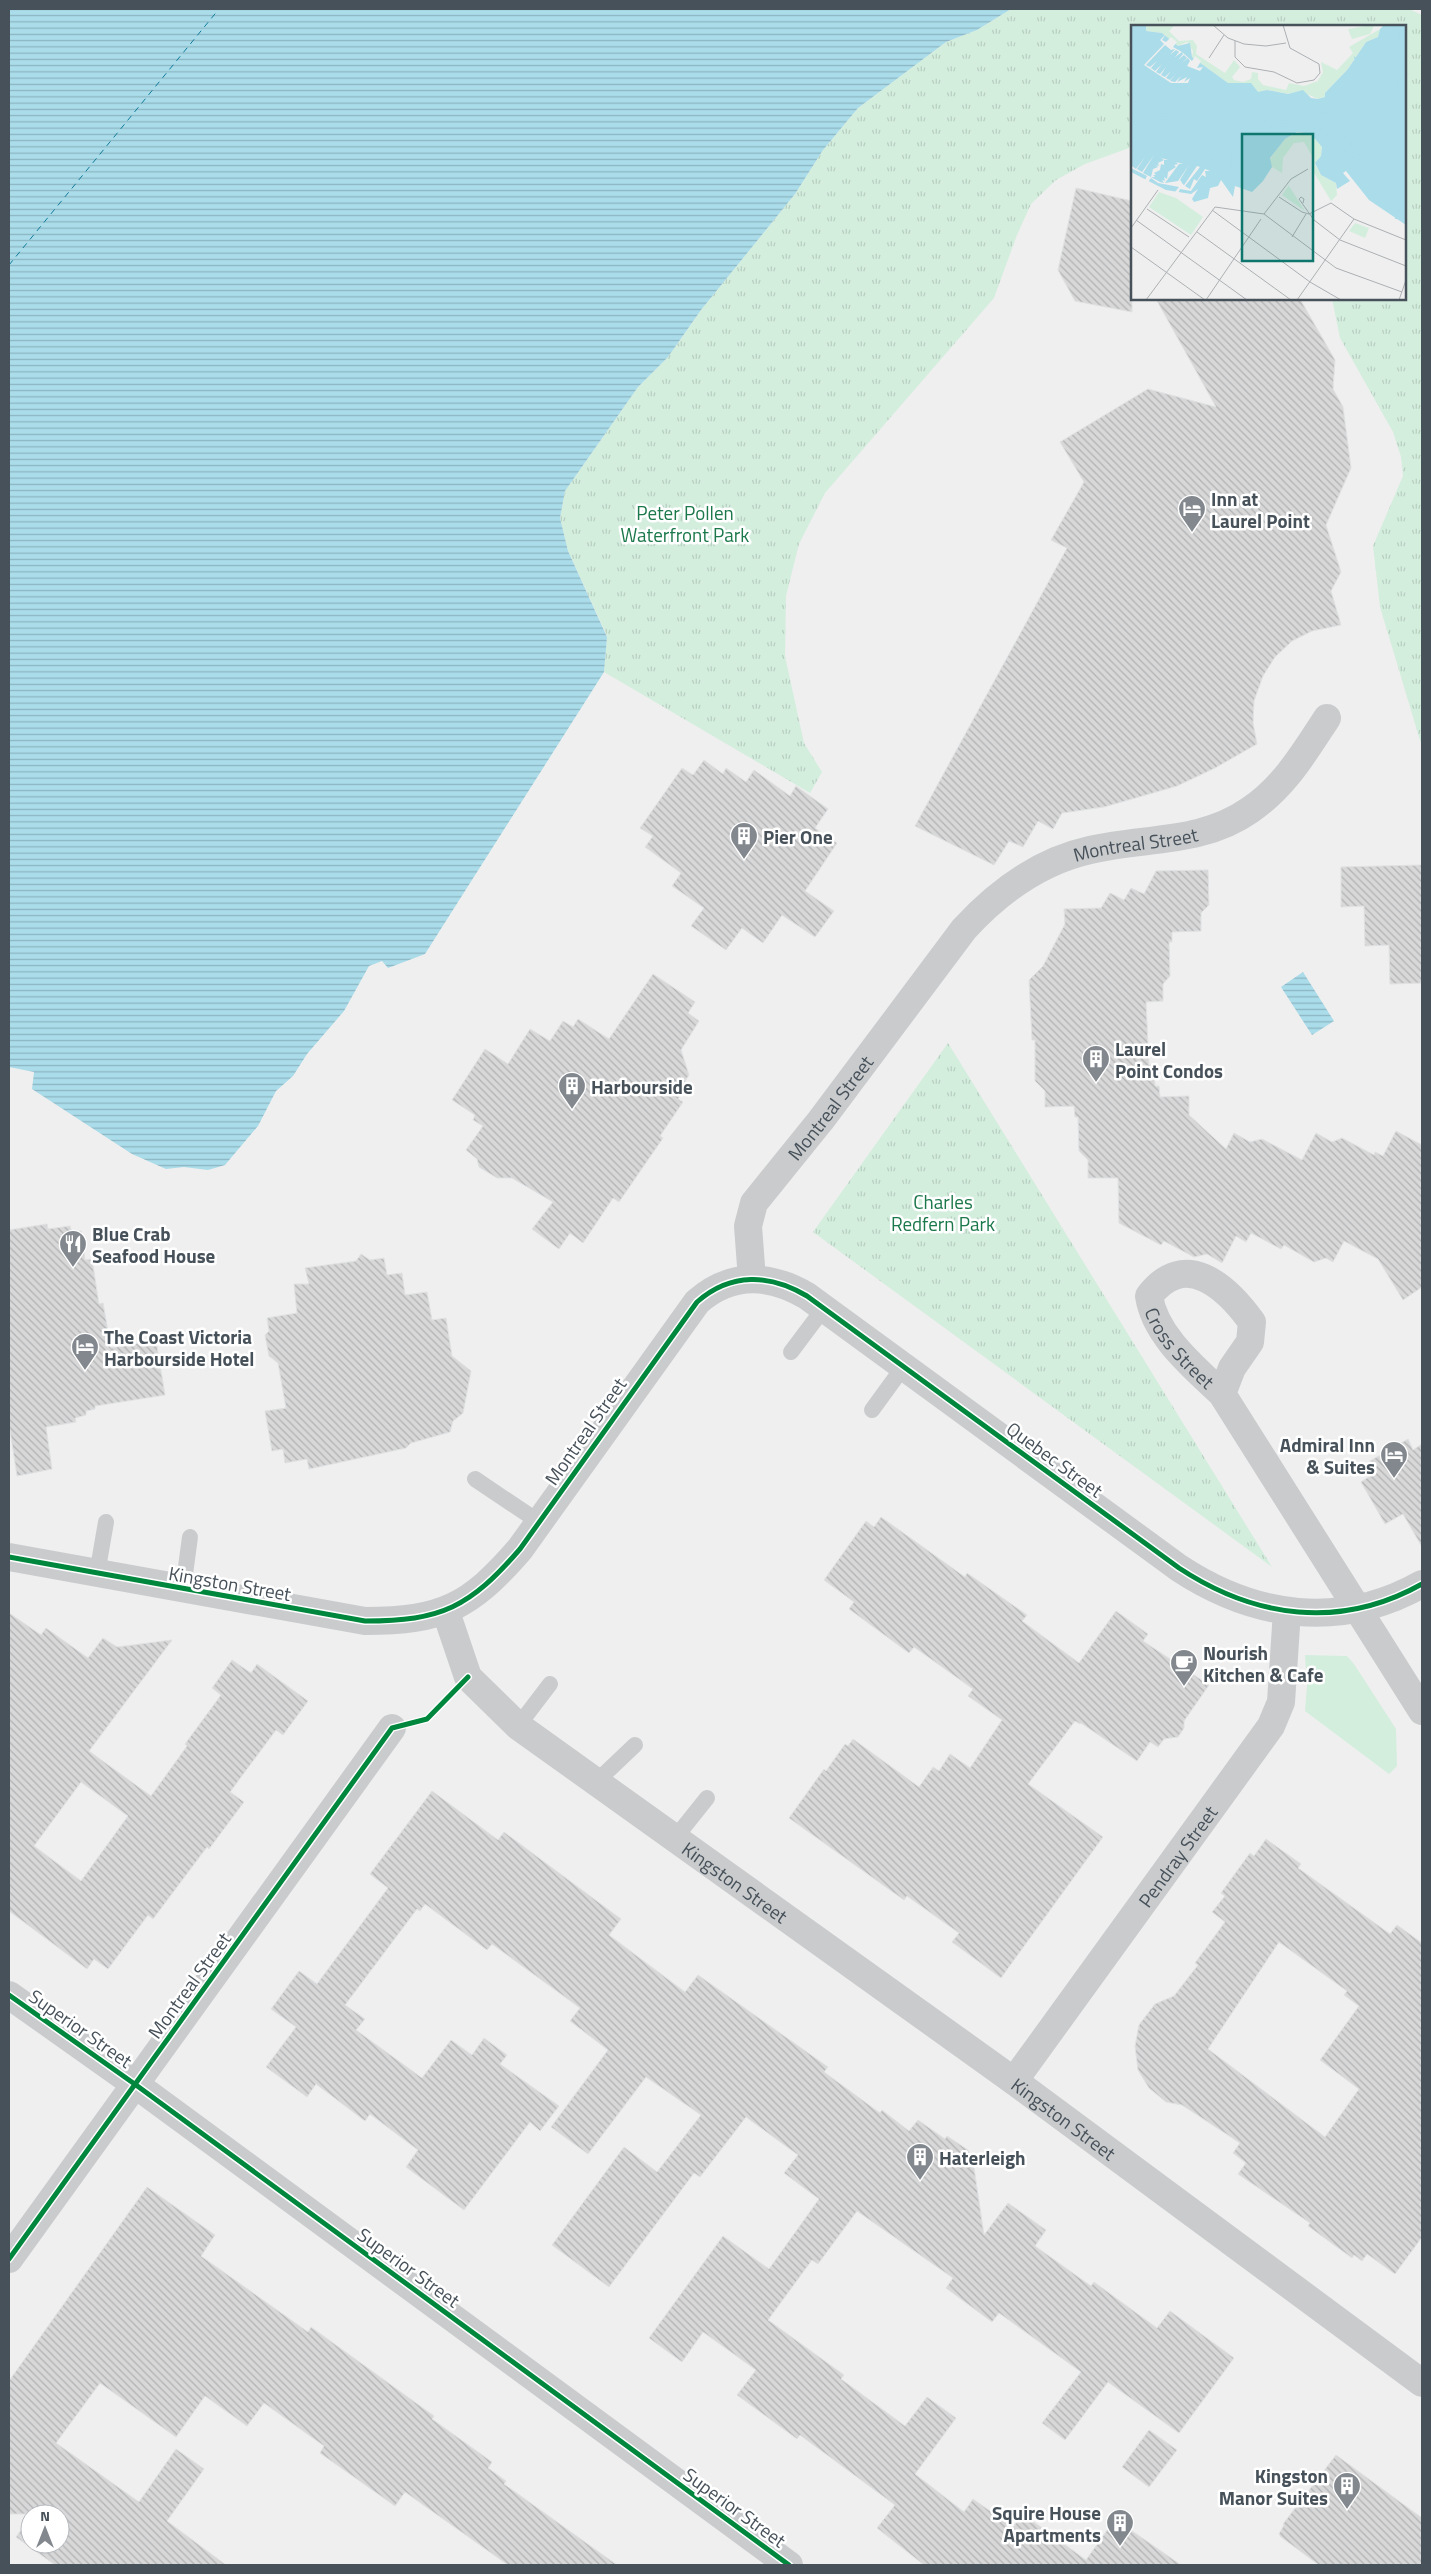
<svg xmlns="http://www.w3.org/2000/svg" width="1431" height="2574" viewBox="0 0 1431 2574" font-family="'Titillium Web',sans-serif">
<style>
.grass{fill:#d4eede}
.park{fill:url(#park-tufts)}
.water{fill:url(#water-rules)}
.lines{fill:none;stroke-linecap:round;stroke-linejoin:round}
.ferry{stroke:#127c9b;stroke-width:1;stroke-dasharray:6 5;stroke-linecap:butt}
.building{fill:url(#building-back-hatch);stroke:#e0e1e2;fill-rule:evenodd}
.service{stroke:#c9cbcd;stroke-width:16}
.minor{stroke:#c9cbcd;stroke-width:28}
.tertiary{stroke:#c9cbcd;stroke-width:28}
.cycleway-casing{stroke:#fff;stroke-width:8}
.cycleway{stroke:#00873e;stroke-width:5}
.labels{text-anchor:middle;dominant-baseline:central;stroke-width:5;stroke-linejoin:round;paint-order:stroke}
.poi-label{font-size:19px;font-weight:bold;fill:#47515a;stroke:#fff;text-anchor:start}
.park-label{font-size:19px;fill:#1b784a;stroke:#fff}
.street-label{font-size:19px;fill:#47515a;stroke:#fff}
.inset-river{fill:none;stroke:#aadcea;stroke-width:2.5}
.inset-road{fill:none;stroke:#acb0b3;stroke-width:1}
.view{fill:#0f766e;fill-opacity:0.15;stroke:#0f766e;stroke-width:2.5}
.inset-edge{fill:none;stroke:#47515a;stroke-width:2.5}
</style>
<defs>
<pattern id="park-tufts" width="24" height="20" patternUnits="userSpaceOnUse" patternTransform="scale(1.25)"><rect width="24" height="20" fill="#d4eede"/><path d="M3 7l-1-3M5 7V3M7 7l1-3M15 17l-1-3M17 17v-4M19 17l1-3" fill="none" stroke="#b7cec1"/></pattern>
<pattern id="water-rules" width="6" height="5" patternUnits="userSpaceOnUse" patternTransform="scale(1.25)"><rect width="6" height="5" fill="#aadcea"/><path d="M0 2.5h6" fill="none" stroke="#8cb5c1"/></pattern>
<pattern id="building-back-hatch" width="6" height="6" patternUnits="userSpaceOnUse" patternTransform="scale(1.25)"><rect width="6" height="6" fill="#d8d8d9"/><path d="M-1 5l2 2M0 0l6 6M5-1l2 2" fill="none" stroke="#b1b2b3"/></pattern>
</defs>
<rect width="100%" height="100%" fill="#efefef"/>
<polygon class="grass" points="1305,1655 1347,1656 1354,1664 1396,1729 1397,1766 1389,1774 1305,1711 1307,1686"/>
<g class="park">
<polygon points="1011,9 1409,9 1422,15 1422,747 1380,607 1373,546 1403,476 1401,457 1393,432 1340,338 1332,299 1405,299 1405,26 1132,26 1132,147 1085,164 1056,180 1031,204 1017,235 994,298 825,493 799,544 786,596 785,656 804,743 822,772 810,793 604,672 607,636 568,551 560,518 565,491 638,387 668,357 701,310 795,194 823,150 858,108 946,42 977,30"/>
<polygon points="948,1043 1272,1567 813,1232"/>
</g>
<g class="water">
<polygon points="9,9 1011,9 977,30 946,42 858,108 823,150 795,194 701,310 668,357 638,387 565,491 560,518 568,551 607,637 604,672 425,954 388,968 382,961 369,966 344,1011 307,1054 293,1076 276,1091 258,1126 225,1165 208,1170 184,1167 166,1169 132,1154 32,1089 34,1072 9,1067"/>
<polygon points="1303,972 1334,1021 1312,1035 1281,987"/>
</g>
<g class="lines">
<polyline class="ferry" points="9,265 219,9"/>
</g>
<g class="building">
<polygon points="1076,188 1132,201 1132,312 1075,301 1058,270"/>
<polygon points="1156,299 1300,299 1335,360 1333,389 1343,407 1351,468 1326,525 1341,572 1331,591 1341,625 1312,631 1292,641 1275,657 1263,676 1254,701 1253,723 1257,744 1215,768 1177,786 1104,807 1062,813 1053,829 1038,821 1023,847 1009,841 994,865 915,826 1067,548 1051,540 1084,482 1060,442 1148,389 1216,407"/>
<polygon points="704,760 723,774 726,768 746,782 754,770 790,796 796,786 828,809 815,828 837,843 805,891 834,911 815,937 782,915 763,943 742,928 726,950 691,926 704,908 672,886 681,873 645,847 653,836 640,828 682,768 693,775"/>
<polygon points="1422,865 1422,983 1390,984 1389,945 1365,946 1364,906 1341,907 1341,867"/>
<polygon points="1208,870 1209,905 1201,913 1201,931 1172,932 1172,942 1169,942 1170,976 1163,984 1163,1001 1146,1002 1149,1065 1154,1065 1155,1086 1159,1086 1160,1097 1189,1096 1189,1115 1226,1149 1234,1133 1250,1142 1262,1139 1302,1160 1316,1133 1332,1142 1342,1138 1374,1155 1375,1152 1383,1156 1396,1131 1422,1145 1422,1287 1403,1300 1378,1259 1344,1241 1333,1262 1326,1258 1314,1262 1284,1245 1281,1249 1251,1233 1246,1242 1236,1236 1222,1263 1207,1254 1194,1257 1164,1241 1161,1245 1119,1223 1118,1178 1088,1178 1088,1160 1079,1151 1078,1117 1075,1117 1074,1106 1045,1107 1045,1091 1035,1081 1035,1040 1032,1040 1029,980 1043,966 1065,924 1064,909 1101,908 1110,893 1124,900 1131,888 1144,894 1156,871"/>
<polygon points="653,974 695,1002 688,1013 699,1021 681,1050 689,1075 685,1081 689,1084 678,1099 683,1102 660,1136 663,1138 619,1202 613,1198 583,1243 570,1233 559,1249 532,1229 553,1202 512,1178 497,1178 479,1167 477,1159 466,1150 483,1126 473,1120 475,1115 452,1100 485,1049 508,1064 530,1029 550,1041 563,1021 573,1027 578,1019 609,1039"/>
<polygon points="47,1224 48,1229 70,1226 72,1233 81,1231 85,1260 92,1259 99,1304 103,1303 111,1348 156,1340 165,1395 95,1406 95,1409 86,1411 86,1415 75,1418 76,1422 46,1427 52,1469 17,1476 9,1424 9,1230"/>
<polygon points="361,1254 370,1260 384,1258 387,1275 402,1273 405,1295 427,1292 432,1320 446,1318 452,1356 471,1371 463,1413 453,1421 450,1432 411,1443 406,1448 309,1469 307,1459 285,1463 283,1449 272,1451 265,1411 286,1408 278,1363 269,1356 265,1335 269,1331 267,1318 297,1313 294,1284 309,1284 305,1268 356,1261"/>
<polygon points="1408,1439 1413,1450 1422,1444 1422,1547 1403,1514 1385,1524 1361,1482 1370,1476 1363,1465"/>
<polygon points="881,1517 965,1577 967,1573 1027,1615 1022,1621 1079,1663 1116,1611 1148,1634 1143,1641 1209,1685 1184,1721 1184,1728 1178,1737 1164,1739 1158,1747 1150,1742 1137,1761 1081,1723 1080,1724 1075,1721 1028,1784 1103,1837 1001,1978 952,1942 959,1933 907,1896 904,1900 789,1818 824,1769 826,1771 845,1744 848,1746 853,1739 919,1787 933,1767 939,1771 950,1754 970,1768 1002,1720 968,1696 973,1689 914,1647 909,1653 849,1609 854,1602 824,1580 866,1521 874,1527"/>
<path d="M9 1613 41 1635 46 1628 88 1658 103 1638 117 1647 172 1640 89 1751 151 1796 187 1746 185 1744 221 1695 212 1688 232 1660 251 1673 257 1664 308 1701 283 1735 276 1730 230 1792 244 1802 209 1849 207 1847 153 1919 148 1915 108 1969 94 1959 87 1969 9 1911ZM81 1782 128 1816 81 1881 34 1846Z"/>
<polygon points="432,1791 498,1840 504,1832 621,1919 609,1935 685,1992 698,1975 828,2067 824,2072 880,2113 882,2110 909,2131 918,2120 945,2139 947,2136 968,2150 973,2161 984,2235 1008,2203 1046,2230 1035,2246 1091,2286 1094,2282 1157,2328 1170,2311 1234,2358 1179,2433 1108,2382 1065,2440 1042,2423 1081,2372 999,2313 992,2322 946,2288 953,2278 857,2211 818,2264 812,2260 768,2320 844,2375 841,2379 905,2426 927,2397 956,2418 915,2474 964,2512 973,2499 1013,2527 1023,2514 1086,2560 1115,2519 1181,2565 924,2565 877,2528 895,2505 800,2435 797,2439 737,2395 756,2370 703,2332 682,2362 649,2338 723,2236 769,2269 819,2199 784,2173 798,2155 746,2117 700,2177 694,2173 609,2287 552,2245 624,2147 657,2172 701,2115 646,2077 588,2154 551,2127 608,2050 570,2021 580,2008 492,1944 487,1950 425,1904 420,1911 417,1909 345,2005 365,2019 356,2030 422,2078 451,2040 472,2055 484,2038 507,2055 500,2064 559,2106 540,2131 530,2122 464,2210 406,2167 418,2150 370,2114 365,2121 316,2084 307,2097 266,2067 296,2027 271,2009 299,1971 317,1984 388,1888 370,1874"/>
<path d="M1266 1839 1301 1864 1298 1868 1390 1934 1397 1925 1422 1943V2237L1395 2274 1367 2254 1362 2261 1354 2255 1352 2258 1308 2226 1310 2223 1238 2174 1246 2163 1233 2153 1240 2143 1182 2105 1166 2102 1149 2088 1138 2070 1135 2046 1139 2025 1155 2004 1174 1996 1198 1965 1195 1963 1225 1922 1212 1912 1225 1896 1221 1893 1250 1853 1254 1856ZM1279 1942 1347 1991 1344 1995 1359 2006 1320 2060 1359 2089 1325 2137 1208 2049Z"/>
<polygon points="147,2187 215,2235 201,2256 308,2332 311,2327 434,2416 432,2419 492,2462 488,2468 506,2481 504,2484 617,2565 508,2565 405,2492 395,2506 320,2453 324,2446 264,2403 247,2426 205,2396 176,2437 100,2383 56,2443 139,2502 176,2449 204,2469 167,2521 226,2565 55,2565 16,2537 30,2518 30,2544 60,2544 60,2514 9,2514 9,2381"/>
<polygon points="1149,2430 1177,2450 1149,2487 1122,2467"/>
<polygon points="1336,2455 1422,2518 1422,2565 1319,2565 1281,2537 1279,2534 1284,2525 1283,2524"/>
</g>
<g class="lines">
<g class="service">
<polyline points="791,1352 824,1308"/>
<polyline points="872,1410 904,1366"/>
<polyline points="475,1479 539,1522"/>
<polyline points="97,1574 106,1522"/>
<polyline points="183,1589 190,1537"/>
<polyline points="518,1726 550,1684"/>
<polyline points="596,1782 635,1745"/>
<polyline points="675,1838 707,1798"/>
</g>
<g class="minor">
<path id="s1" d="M752 1279 748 1226 754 1203 821 1120 964 929C998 892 1040 861 1090 850 1144 837 1202 844 1250 810 1285 786 1304 753 1327 718"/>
<path id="s2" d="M1222 1394 1232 1368 1250 1342 1252 1322C1226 1286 1185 1249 1149 1296 1155 1336 1194 1367 1222 1394L1422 1711"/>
<path id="s3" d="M446 1612 468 1677 518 1726 1014 2081 1422 2383"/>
<path id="s4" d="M1014 2081 1271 1726 1281 1702 1287 1611"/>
<polyline points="9,2259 392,1728"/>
</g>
<g class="tertiary">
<path d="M9 1557 365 1621C442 1621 470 1607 520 1549L697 1302C731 1272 770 1274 807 1296L1179 1568C1255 1618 1340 1630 1422 1584"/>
<polyline points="9,1995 136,2085 789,2565"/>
</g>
<defs>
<g id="cycleway">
<path d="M9 1557 365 1621C442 1621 470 1607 520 1549L697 1302C731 1272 770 1274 807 1296L1179 1568C1255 1618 1340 1630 1422 1584"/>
<polyline points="9,1995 136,2085 789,2565"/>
<polyline points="9,2259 392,1728 427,1719 468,1677"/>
</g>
</defs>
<use href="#cycleway" class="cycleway-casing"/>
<use href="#cycleway" class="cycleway"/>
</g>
<defs>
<symbol id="hotel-pin" viewBox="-11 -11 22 30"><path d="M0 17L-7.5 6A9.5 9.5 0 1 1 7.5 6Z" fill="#82888e" stroke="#fff"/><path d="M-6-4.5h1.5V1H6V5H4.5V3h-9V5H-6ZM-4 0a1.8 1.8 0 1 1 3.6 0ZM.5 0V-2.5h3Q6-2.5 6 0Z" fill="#fff"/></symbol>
<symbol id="building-pin" viewBox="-11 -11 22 30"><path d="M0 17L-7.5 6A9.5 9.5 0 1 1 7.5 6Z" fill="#82888e" stroke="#fff"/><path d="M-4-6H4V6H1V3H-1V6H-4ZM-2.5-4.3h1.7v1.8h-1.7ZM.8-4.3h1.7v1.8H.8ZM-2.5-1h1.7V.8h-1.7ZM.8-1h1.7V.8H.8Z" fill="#fff"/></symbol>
<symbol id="restaurant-pin" viewBox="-11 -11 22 30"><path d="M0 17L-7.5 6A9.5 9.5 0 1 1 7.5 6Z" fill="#82888e" stroke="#fff"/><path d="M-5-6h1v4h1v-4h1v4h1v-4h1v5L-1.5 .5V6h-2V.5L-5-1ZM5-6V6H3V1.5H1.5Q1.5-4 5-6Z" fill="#fff"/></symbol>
<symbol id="cafe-pin" viewBox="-11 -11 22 30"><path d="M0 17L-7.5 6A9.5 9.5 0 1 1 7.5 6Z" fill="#82888e" stroke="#fff"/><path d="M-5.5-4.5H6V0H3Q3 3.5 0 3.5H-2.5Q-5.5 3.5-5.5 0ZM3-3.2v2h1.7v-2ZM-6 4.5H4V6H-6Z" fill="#fff"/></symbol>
</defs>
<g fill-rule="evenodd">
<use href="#hotel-pin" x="1176" y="493" width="32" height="43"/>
<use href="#building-pin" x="728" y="820" width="32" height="43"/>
<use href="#building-pin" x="1080" y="1043" width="32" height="43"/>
<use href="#building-pin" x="556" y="1070" width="32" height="43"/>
<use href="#restaurant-pin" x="57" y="1228" width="32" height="43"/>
<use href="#hotel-pin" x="69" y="1331" width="32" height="43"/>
<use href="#hotel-pin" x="1378" y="1439" width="32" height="43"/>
<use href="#cafe-pin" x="1168" y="1647" width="32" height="43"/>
<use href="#building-pin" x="904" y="2141" width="32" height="43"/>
<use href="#building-pin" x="1331" y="2470" width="32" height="43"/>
<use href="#building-pin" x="1104" y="2507" width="32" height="43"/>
</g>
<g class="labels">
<g class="poi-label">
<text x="1211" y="498">Inn at<tspan x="1211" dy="22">Laurel Point</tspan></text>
<text x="763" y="836">Pier One</text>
<text x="1115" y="1048">Laurel<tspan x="1115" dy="22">Point Condos</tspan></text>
<text x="591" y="1086">Harbourside</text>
<text x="92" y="1233">Blue Crab<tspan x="92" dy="22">Seafood House</tspan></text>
<text x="104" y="1336">The Coast Victoria<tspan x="104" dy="22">Harbourside Hotel</tspan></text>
<text x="1375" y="1444" text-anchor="end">Admiral Inn<tspan x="1375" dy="22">&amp; Suites</tspan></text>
<text x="1203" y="1652">Nourish<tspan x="1203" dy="22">Kitchen &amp; Cafe</tspan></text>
<text x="939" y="2157">Haterleigh</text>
<text x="1328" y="2475" text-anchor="end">Kingston<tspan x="1328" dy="22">Manor Suites</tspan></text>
<text x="1101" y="2512" text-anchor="end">Squire House<tspan x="1101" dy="22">Apartments</tspan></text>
</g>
<g class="park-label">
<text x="685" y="512">Peter Pollen<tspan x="685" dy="22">Waterfront Park</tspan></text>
<text x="943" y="1201">Charles<tspan x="943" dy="22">Redfern Park</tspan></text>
</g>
<g class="street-label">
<text stroke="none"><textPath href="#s1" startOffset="619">Montreal Street</textPath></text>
<text stroke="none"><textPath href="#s1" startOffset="199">Montreal Street</textPath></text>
<text stroke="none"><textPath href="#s2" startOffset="270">Cross Street</textPath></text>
<text transform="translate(585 1431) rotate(-55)">Montreal Street</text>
<text transform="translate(1055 1459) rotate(36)">Quebec Street</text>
<text transform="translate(230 1583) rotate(10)">Kingston Street</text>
<text stroke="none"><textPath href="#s4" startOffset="278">Pendray Street</textPath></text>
<text stroke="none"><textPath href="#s3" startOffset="406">Kingston Street</textPath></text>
<text transform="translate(189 1985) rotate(-54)">Montreal Street</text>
<text transform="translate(81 2028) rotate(35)">Superior Street</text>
<text stroke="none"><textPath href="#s3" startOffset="811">Kingston Street</textPath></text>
<text transform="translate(409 2267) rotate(36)">Superior Street</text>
<text transform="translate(735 2507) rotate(36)">Superior Street</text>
</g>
</g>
<g transform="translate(1131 25)">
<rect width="275" height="275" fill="#efefef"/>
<path d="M15 0H44L38 6 48 16 62 15 66 21 65 29 94 48 103 35 109 42 101 52 103 55 112 57 120 54 121 47 127 48V54L132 60 155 65 158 58 173 61 187 56 192 47 190 37 206 45 222 28 218 22 249 4 247 12 235 17 217 44 194 68V72L187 74 169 66 157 69 136 65 127 68 115 61 97 58 61 32 62 26 56 17 47 21 31 8 15 6ZM167 107 183 110 191 120 190 131 184 139 190 150 205 158 206 170 200 176 182 146 181 131 173 117 163 118 152 133 151 148 141 142 139 134 143 128 154 114ZM158 160V161L174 186 151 170ZM28 167 45 173 72 192 60 210 18 182ZM224 198 238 203 234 213 218 206Z" fill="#d4eede"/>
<path d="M240 0 243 1 239 9 221 14 217 4Z" fill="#d4eede"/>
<path d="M0 0H15V6L31 8 47 21 59 18 61 32 97 58H120L127 67 136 65 157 69 172 65 180 73 187 74 194 72V68L217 44 235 17 247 12 249 4 253 0H275V200L238 175 215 146 212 148 219 156 206 164 205 158 190 150 184 138 190 131 191 122 180 109 166 107 154 114 139 133 141 142 132 156 121 167 104 161 102 172 90 155 87 161 79 163 77 173 63 177 61 174 67 164 60 169 35 165 0 147Z" fill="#aadcea"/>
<path d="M35 9 31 15 35 17 40 12 46 17 42 22 51 27 61 36 64 31 70 36 66 43 72 42 69 46 56 41 59 36 57 33 51 38 56 33 53 30 47 35 52 29 51 27 44 32 48 27 45 25 39 30 44 24 40 25 34 20 15 40 19 42 26 36 20 43 24 46 31 39 25 47 29 49 35 42 30 50 34 52 40 46 35 53 39 55 45 49 39 56 44 57 50 51 46 57 56 52 53 57 59 53 57 58H40L13 40 33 19 29 15ZM23 130 12 148 20 152 22 144 27 142 25 140 28 141 27 138 33 135 30 133 37 135H33V140L30 139 29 145 23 148 25 150H22L24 152H20L29 157 33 158 31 155 34 156 33 152 36 154 37 147 45 142 43 140 47 139 45 137 52 139H48L34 158 47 156 58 140 49 155 53 160 66 141 69 142 54 161 59 164 63 154 66 156 74 144 79 146H74L75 152 71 150 60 166 49 164 47 169 44 167 48 162 27 158 20 153 17 157 14 155 16 151 0 143 5 134 1 141 5 144 14 132 6 144 11 147Z" fill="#efefef"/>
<path class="inset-river" d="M265 0 275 49M0 41 6 39 39 62 88 58M88 58 87 83 105 151M89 58 102 70 170 85 196 87 214 81 227 65 231 51 225 34 230 37 263 112V121L275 137M0 89 156 94 183 96 198 101 211 111 262 172 267 186 265 194M0 95 182 101 206 115 237 154 255 165M0 111 63 123 66 135 52 159 67 136 76 132 94 136 103 146 105 154M263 111 267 54 275 50M275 142 269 150 275 158M106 154 105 135 110 124 146 84 196 90 275 168M259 168 275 177"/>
<path class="inset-road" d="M82 0 97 13 113 19 135 21 155 18M104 16V32L114 42 143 47 166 58 183 55 189 48 188 39 159 23 152 0M78 33 93 10M148 172 171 187 178 189M172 178 173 174 170 172 168 174 183 195 209 215 275 241M16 184 58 212M81 185 179 257 210 275M133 189 205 243 271 267M133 189 160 154 177 144M223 194 275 215M5 195 116 275M0 203 27 165M66 207 160 275M161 212 175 189M0 222 74 275M15 275 84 182 133 189M75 275 130 194M166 275 223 194 200 178 178 189M268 275 275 255"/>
<path class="view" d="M111 109H182V236H111Z"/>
<rect width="275" height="275" class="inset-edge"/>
</g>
<rect width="1431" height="2574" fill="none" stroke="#47515a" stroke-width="20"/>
<g transform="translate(45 2529)"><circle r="24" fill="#ffffff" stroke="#b5b9bd"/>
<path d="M0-4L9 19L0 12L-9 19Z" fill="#82888e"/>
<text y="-8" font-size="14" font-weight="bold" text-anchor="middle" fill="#47515a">N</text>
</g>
</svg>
